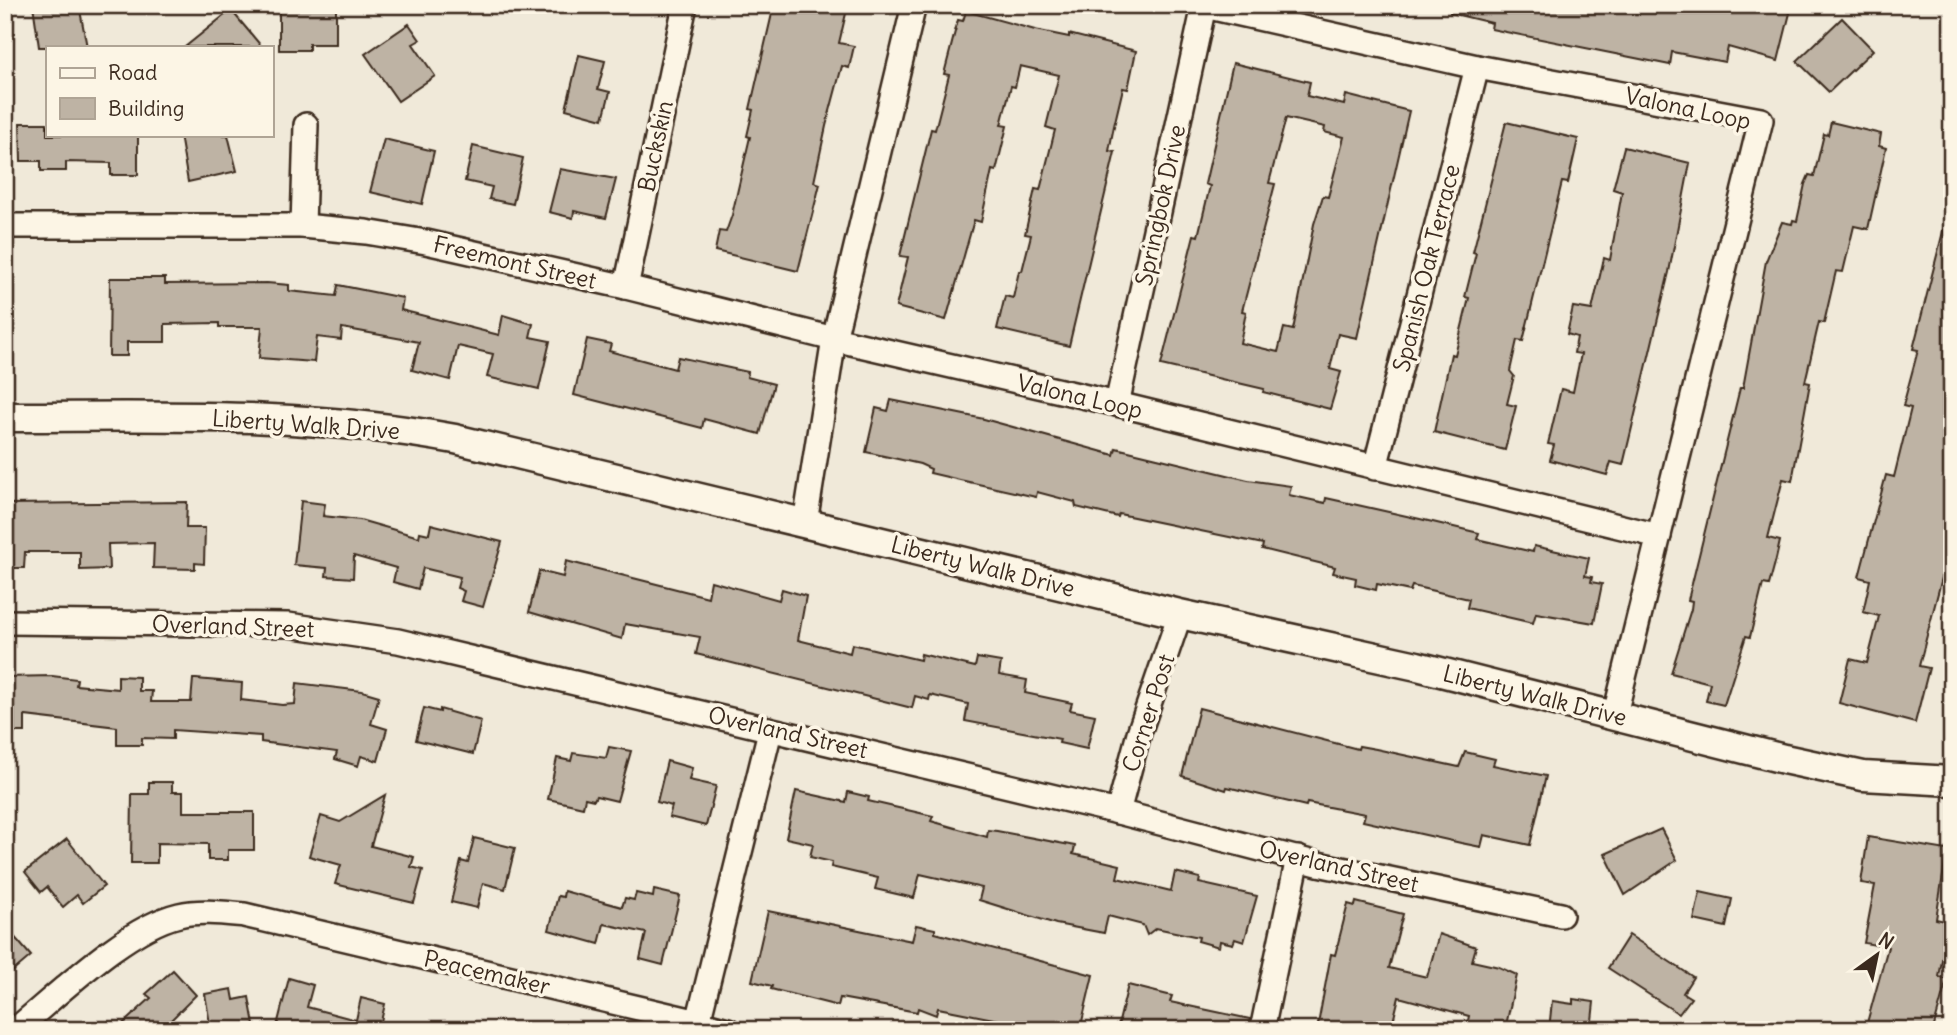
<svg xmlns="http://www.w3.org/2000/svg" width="1957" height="1035" viewBox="0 0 1957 1035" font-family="Delius,sans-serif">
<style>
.building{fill:#beb3a4;stroke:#3b2a1e;stroke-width:2;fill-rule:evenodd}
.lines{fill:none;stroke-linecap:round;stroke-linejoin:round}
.minor-casing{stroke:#3b2a1e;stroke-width:28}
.tertiary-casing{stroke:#3b2a1e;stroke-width:33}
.minor{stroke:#fcf5e5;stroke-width:23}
.tertiary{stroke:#fcf5e5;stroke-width:28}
.labels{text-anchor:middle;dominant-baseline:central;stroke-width:7;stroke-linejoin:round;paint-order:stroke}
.street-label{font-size:23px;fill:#3b2a1e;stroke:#fcf5e5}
</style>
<rect width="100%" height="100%" fill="#f0e9d9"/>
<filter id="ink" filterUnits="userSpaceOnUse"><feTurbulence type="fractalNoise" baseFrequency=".0143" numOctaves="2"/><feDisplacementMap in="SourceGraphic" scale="14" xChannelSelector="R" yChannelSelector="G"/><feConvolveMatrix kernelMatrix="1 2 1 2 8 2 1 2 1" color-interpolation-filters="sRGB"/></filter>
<g filter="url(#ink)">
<g class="building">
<polygon points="33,5 79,5 87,47 39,47"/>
<polygon points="336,5 336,44 309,44 309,50 279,50 279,6"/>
<polygon points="774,5 848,5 839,43 854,46 849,68 842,66 826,126 814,182 820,184 798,271 715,251 719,231 726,232 732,215 750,137 747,136 753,110 750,109"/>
<polygon points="1451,5 1792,5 1778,61 1728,47 1725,62 1672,52 1670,65 1491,29 1492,23 1450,13"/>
<polygon points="231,10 262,47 185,47"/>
<polygon points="966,11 1035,30 1069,37 1069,34 1136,51 1128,89 1123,88 1114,126 1109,151 1115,152 1069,346 997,329 1005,296 1013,298 1019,271 1022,271 1031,235 1025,234 1035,189 1040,190 1055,130 1046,127 1059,75 1020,66 1015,87 1011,86 1001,125 1007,126 996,171 992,170 981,222 974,220 946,320 896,307 908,257 900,256 931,129 935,130 949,75 944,74 958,20 963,21"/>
<polygon points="1842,18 1873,50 1829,92 1797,61"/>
<polygon points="409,24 420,40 413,44 435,76 398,101 365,54"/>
<polygon points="579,55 605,61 598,89 610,92 603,119 566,109"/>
<path d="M1233 63 1310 82 1307 96 1344 105 1346 95 1409 111 1357 338 1338 334 1330 369 1341 372 1330 409 1263 392 1264 389 1161 365 1194 235 1198 236 1210 186 1205 184ZM1286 118 1325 127 1324 132 1344 137 1328 197 1323 196 1314 224 1293 330 1284 328 1278 352 1240 343 1246 312 1242 311 1275 184 1269 183Z"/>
<polygon points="1506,122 1578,139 1568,183 1562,182 1523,341 1517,340 1510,371 1514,376 1507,404 1516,406 1505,450 1434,432 1451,354 1455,355 1469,298 1465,297 1476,253 1473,252"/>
<polygon points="1831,122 1881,134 1879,146 1886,148 1868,229 1854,226 1843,272 1836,271 1824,323 1819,322 1805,382 1810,383 1792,481 1783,479 1768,538 1780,541 1776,559 1769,585 1763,584 1750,637 1746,636 1724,705 1706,701 1710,683 1671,673 1691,609 1692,601 1688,600 1740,388 1743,388 1766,261 1782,222 1792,224 1793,220 1797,221 1805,184 1809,175 1814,176 1824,134 1828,135"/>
<polygon points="20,123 47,123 47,135 138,135 138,175 111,175 111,163 66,162 66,171 41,171 41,161 21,161"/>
<polygon points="180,135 228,135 237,171 188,182"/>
<polygon points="384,139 434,151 422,204 370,192"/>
<polygon points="473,146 523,158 513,204 489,199 492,187 465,181"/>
<polygon points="1624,147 1690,163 1669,272 1623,465 1611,462 1607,475 1550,460 1554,445 1548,444 1561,389 1573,392 1581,354 1574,353 1577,337 1567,334 1573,307 1592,310 1604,258 1610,260 1622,192 1613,189"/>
<polygon points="560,169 616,179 606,218 574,211 573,218 549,212"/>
<polygon points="1946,220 1952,221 1952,539 1919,666 1929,668 1915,723 1839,703 1850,659 1867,663 1879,616 1863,612 1870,580 1859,577 1886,475 1894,477 1911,408 1903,406 1918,350 1913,349"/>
<polygon points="110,278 165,278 165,284 267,283 289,285 289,291 336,296 338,285 403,298 401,310 499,335 503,315 533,324 530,337 550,341 539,389 487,377 493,354 458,346 450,380 412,370 419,342 342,328 341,340 317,337 314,362 259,358 262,327 219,327 219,323 165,324 165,342 127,342 127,356 109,356"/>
<polygon points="587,339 611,344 609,351 675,369 678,357 748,372 747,377 774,384 760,434 704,419 702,428 574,395"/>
<polygon points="891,400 984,419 1114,455 1116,448 1248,480 1291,486 1289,495 1325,503 1326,498 1420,519 1479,533 1477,539 1533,552 1534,546 1589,558 1585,576 1592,577 1591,582 1602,584 1594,623 1536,613 1533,623 1467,608 1469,599 1412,586 1410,591 1377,584 1376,590 1355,585 1356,578 1333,573 1335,567 1262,549 1263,544 1119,514 1118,517 1076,507 1075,502 1037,492 1036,497 960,480 930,473 931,469 920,464 866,452 876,408 888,411"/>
<polygon points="301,501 325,504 323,516 360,520 419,537 420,532 429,534 431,524 502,542 483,607 461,601 464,591 457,588 460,577 423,568 418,589 393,582 396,568 354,556 353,578 326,576 327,568 294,565"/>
<polygon points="187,502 186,528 205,528 204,564 195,563 195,569 153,568 154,543 108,544 109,569 80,570 80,552 25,552 24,568 5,568 5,504"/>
<polygon points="566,561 708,597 711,581 779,600 782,589 806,596 798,640 850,653 852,644 920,660 921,654 975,667 977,658 1001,662 999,675 1027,680 1025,693 1072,703 1070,710 1095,715 1087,749 1059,743 1060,739 965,721 968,704 930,695 929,700 915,696 912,708 696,654 700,637 625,624 622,639 529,612 539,571 563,577"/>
<polygon points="52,676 77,679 76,685 118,689 118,676 139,677 139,691 152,691 151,702 191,702 193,679 196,679 242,683 241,700 282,705 295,704 297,683 362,691 379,696 371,724 387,729 378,761 361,756 358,766 335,759 337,752 261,742 261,736 173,730 173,739 142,738 142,745 117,745 117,727 25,716 25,732 5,732 5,677"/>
<polygon points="424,708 440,712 440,709 481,721 473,754 416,740"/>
<polygon points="1199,708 1358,749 1359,746 1376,749 1459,767 1465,752 1495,759 1493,765 1546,776 1530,845 1484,835 1481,847 1461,843 1363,821 1365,814 1307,803 1306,806 1227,787 1226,790 1182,776"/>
<polygon points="609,747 631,751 617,801 596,796 594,800 585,798 583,807 548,799 557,758 571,761 573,753 606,758"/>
<polygon points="667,761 692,768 689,780 716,786 706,826 669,817 672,806 657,802"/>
<polygon points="149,782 172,782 172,792 183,792 183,812 254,812 254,850 228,850 228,860 208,860 208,844 157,843 157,863 131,863 132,794 149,794"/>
<polygon points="796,791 846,802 848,792 869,797 868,801 933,816 931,821 987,837 988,830 997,831 1075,846 1073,854 1120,865 1117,878 1171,891 1175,872 1200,878 1199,883 1257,896 1244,942 1235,939 1233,944 1220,941 1219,947 1198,941 1199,937 1156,928 1147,935 1143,925 1108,916 1104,933 1056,924 979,900 982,888 920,874 914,898 875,889 878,878 831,867 832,862 810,857 813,844 786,838"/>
<polygon points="385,795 371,846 414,857 411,867 423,870 414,903 335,884 341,865 309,856 321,816 340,822"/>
<polygon points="1661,829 1677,860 1625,895 1605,854"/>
<polygon points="1868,837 1947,850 1936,919 1949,922 1939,977 1947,979 1933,1030 1865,1030 1888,947 1864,943 1875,885 1861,883"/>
<polygon points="474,838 515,848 505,889 483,883 477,908 451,902 461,861 468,863"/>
<polygon points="67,839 104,886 83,903 77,895 63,907 47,887 41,892 25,872"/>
<polygon points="654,890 680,896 663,965 640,959 646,933 604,924 599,944 549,930 558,896 563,897 564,891 622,907 625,898 634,900 636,893 653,897"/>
<polygon points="1700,892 1732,899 1726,927 1694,920"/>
<polygon points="1356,902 1403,914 1389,968 1427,977 1439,934 1476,947 1472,961 1499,967 1517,975 1505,1030 1466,1030 1469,1016 1399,997 1391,1030 1317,1030 1331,954 1335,955 1348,904 1355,906"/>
<polygon points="768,911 912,941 916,925 935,929 935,933 1093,975 1080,1030 1007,1030 1009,1022 938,1008 936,1015 918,1008 917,1012 840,998 838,1006 771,989 772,986 752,981"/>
<polygon points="5,926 31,956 5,978"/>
<polygon points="1629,935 1693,977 1683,993 1691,998 1679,1014 1608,968"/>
<polygon points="173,970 196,995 161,1030 116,1030 151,998 146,994"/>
<polygon points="289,978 313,985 307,1007 356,1020 361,998 385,1004 379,1030 276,1030"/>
<polygon points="1128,985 1172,996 1170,1002 1250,1019 1248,1030 1117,1030"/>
<polygon points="232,989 234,1000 249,997 255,1030 211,1030 205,994"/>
<polygon points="1573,999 1594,1002 1591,1030 1549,1030 1552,1001 1573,1004"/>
</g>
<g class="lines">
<defs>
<g id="minor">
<polyline points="914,5 834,339 1117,404 1659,536"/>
<polyline points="1200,5 1477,67 1761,120 1615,714"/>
<polyline points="5,226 303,226 366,232 426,242 626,287 834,339 805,523"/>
<polyline points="303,226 306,125"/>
<polyline points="626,287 685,5"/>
<polyline points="1117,404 1204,6"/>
<polyline points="1375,468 1477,67"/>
<polyline points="5,622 288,625 398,641 1118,812 1318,864 1561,915"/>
<polyline points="1118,812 1139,733 1180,614"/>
<polyline points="698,1022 728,1030"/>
<path d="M15 1030C59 994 125 928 179 915 200 910 223 913 244 915L698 1022 770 731"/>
<polyline points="1262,1030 1298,858"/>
</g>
<path id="tertiary" d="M5 417C156 417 307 411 455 439L1180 614 1417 666 1784 759 1863 776 1952 781"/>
</defs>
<use href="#minor" class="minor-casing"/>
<use href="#tertiary" class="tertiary-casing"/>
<use href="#minor" class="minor"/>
<use href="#tertiary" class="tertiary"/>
</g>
</g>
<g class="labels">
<g class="street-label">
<text transform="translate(1688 108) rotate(12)">Valona Loop</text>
<text transform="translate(655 146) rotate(-78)">Buckskin</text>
<text transform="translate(1160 205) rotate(-78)">Springbok Drive</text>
<text transform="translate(515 262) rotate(13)">Freemont Street</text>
<text transform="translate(1426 268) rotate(-76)">Spanish Oak Terrace</text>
<text transform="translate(1080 396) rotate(13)">Valona Loop</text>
<text transform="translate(306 424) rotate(4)">Liberty Walk Drive</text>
<text transform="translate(983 566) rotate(14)">Liberty Walk Drive</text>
<text transform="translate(233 626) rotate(2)">Overland Street</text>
<text transform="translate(1535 695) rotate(14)">Liberty Walk Drive</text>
<text transform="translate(1148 713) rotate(-72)">Corner Post</text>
<text transform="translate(788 732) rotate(13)">Overland Street</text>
<text transform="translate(1339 866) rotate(13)">Overland Street</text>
<text transform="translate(487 972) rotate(13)">Peacemaker</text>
</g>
</g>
<rect width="1957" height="1035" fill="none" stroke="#fcf5e5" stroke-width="28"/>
<rect x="14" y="14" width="1929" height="1007" fill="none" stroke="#3b2a1e" stroke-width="2.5" filter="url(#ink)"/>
<rect x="46" y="46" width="228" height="91" fill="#fcf5e5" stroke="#afa495" stroke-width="2"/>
<rect x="60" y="68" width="35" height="10" fill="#fcf5e5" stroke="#afa495" stroke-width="2"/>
<text x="108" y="80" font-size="21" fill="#3b2a1e">Road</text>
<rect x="60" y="98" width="35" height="21" fill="#beb3a4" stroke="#afa495" stroke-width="2"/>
<text x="108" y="116" font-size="21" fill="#3b2a1e">Building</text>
<g transform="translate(1877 955) rotate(33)" stroke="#fcf5e5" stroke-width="5" paint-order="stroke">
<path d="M0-5L12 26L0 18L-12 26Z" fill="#3b2a1e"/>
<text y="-10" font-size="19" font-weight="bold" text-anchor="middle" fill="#3b2a1e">N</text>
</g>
</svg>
